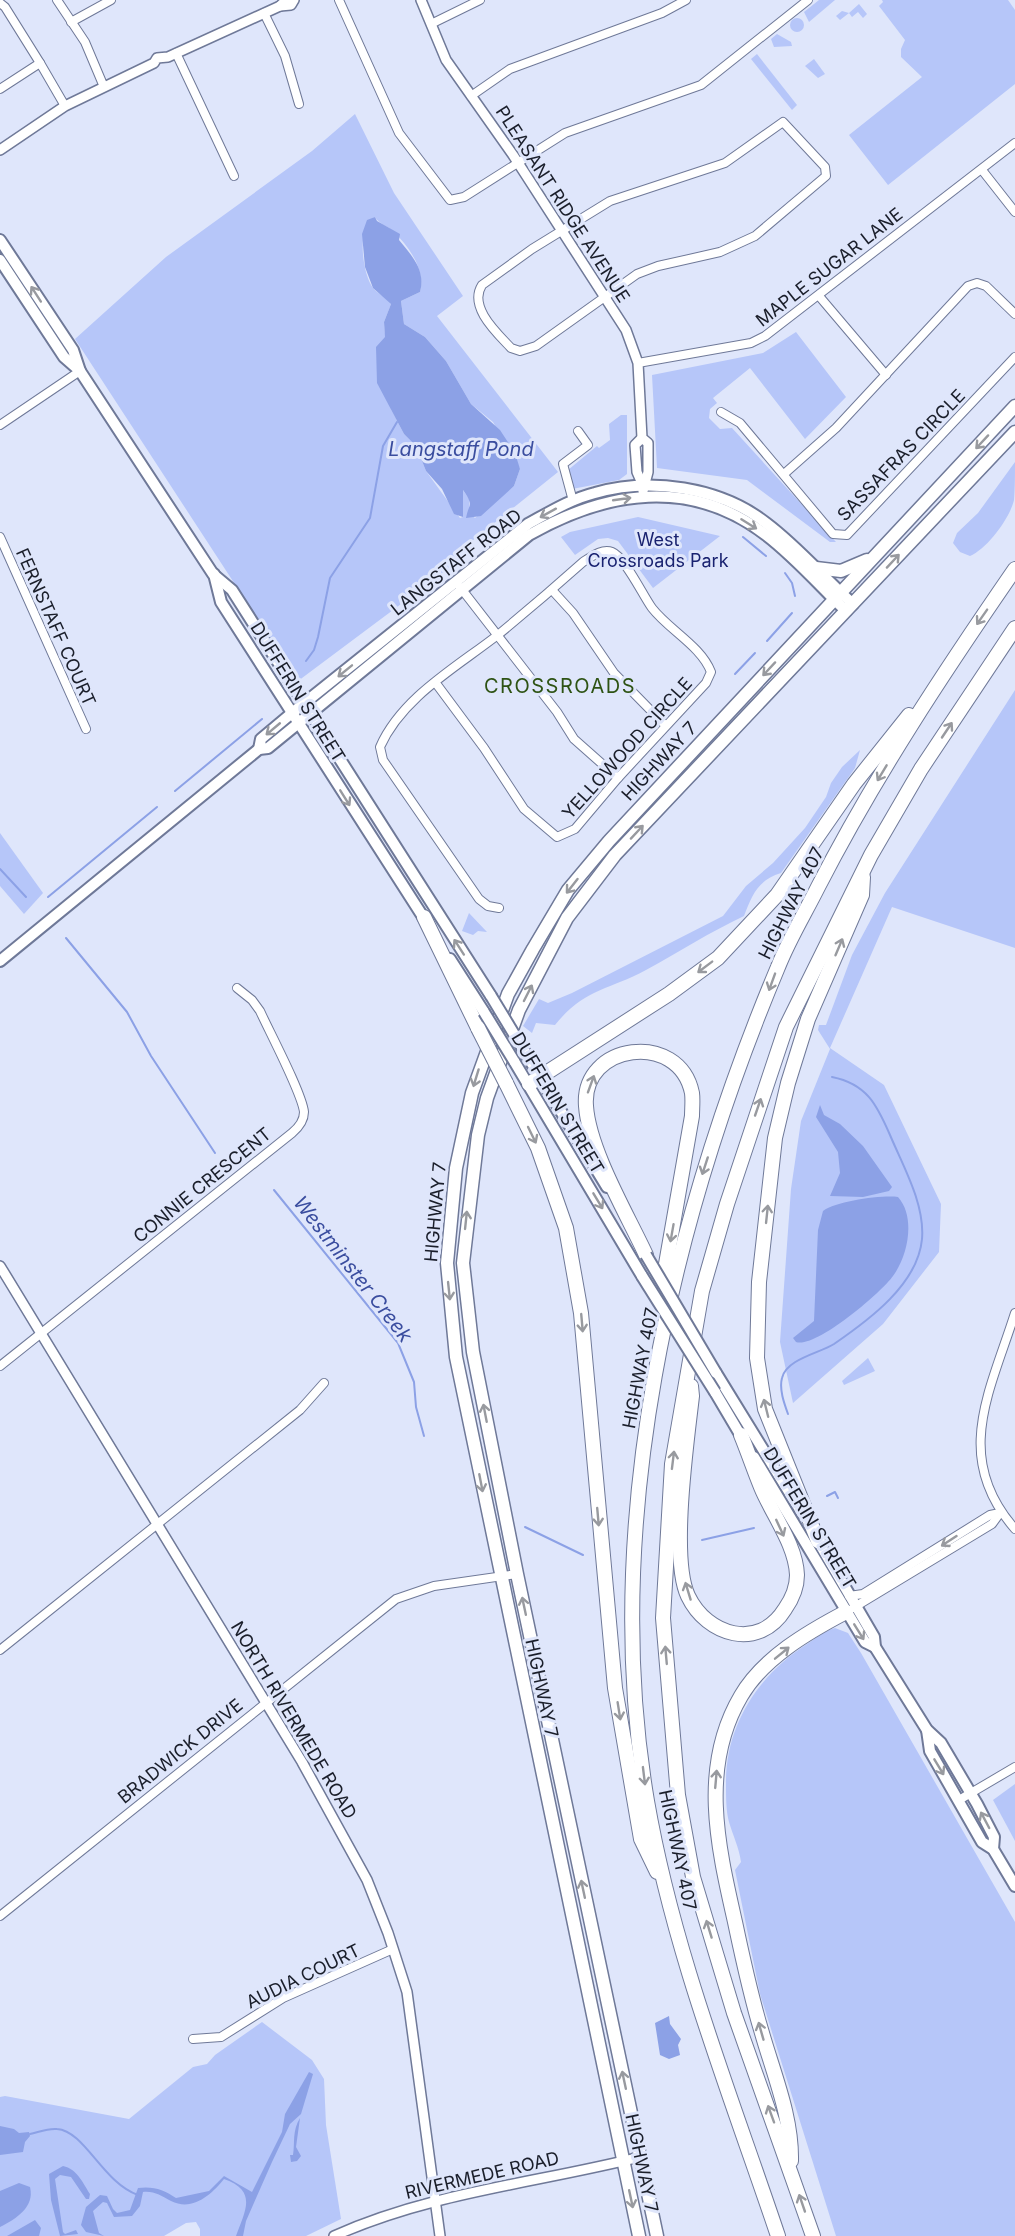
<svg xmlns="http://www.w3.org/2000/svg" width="1015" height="2236" viewBox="0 0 1015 2236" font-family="Inter,sans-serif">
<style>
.green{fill:#b6c6f9;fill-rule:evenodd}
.water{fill:#8ca1e6}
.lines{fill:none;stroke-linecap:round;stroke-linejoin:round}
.stream{stroke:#8ca1e6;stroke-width:2}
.minor-casing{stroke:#6f7998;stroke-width:10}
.tertiary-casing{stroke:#6f7998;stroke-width:12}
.secondary-casing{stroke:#6f7998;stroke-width:14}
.primary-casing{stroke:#6f7998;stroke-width:15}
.motorway-casing{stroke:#6f7998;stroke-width:16}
.minor{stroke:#fff;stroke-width:8}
.tertiary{stroke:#fff;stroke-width:9}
.secondary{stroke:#fff;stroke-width:10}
.primary{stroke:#fff;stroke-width:12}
.motorway{stroke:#fff;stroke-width:14}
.secondary-bridge-casing{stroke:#6f7998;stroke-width:14;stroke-linecap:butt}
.motorway-bridge-casing{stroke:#6f7998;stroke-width:16;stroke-linecap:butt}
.secondary-bridge{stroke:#fff;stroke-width:10}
.motorway-bridge{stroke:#fff;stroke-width:14}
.oneway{stroke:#989a9f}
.labels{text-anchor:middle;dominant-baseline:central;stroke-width:6;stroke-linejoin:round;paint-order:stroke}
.street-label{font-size:18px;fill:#1a1e2a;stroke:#dfe6fb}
.park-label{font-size:18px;fill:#192270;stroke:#dfe6fb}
.water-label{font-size:20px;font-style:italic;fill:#3a4d9f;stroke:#dfe6fb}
.neighbourhood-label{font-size:20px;letter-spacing:1.5px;fill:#2e5314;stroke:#dfe6fb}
</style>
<rect width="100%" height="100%" fill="#dfe6fb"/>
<g class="green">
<polygon points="819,0 835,0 809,22 804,12"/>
<polygon points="882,0 1008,0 1015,10 1015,84 888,185 849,135 922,77 901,57 901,49 905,40 879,6 883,2"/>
<polygon points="859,4 867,14 863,18 858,12 852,17 849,13 840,20 836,16 842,11 849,13"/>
<circle cx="797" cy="25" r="7"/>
<polygon points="777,34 791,42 792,46 774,47 771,39"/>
<polygon points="757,54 797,105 792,110 751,59"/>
<polygon points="814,59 825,74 818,78 805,66"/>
<path d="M355 114 394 193 463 296 437 316 558 472 472 541 476 548 298 681 75 339 166 257 312 151ZM375 217C379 224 388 226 394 232 409 247 426 270 420 292L401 301 404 324 425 337 446 361 471 404 493 422 520 469 514 486 475 518 469 513V499L463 490V517L460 518 426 471 416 446 404 434 391 409 384 322 391 304C387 296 378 295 373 288 362 273 356 226 375 217Z"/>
<polygon points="796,332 846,397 805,439 750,368 713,398 717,403 710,409 709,418 720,429 732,428 836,542 830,542 747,480 657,468 652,375 763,353"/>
<polygon points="621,415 627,415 627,474 619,480 572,489 568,470 597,446 599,448 610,440 609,424"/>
<path d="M1015 462C1015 474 1015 489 1014 500 1010 518 987 549 970 556L960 552 953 543 957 533 978 513Z"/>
<polygon points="638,517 720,536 653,588 618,541 608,538 598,539 575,555 561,537 570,532"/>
<polygon points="1015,690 1015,948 892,907 830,1048 884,1085 941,1204 939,1252 883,1324 793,1403 780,1342 791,1189 801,1121 830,1049 818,1030 819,1025 826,1025 852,955 885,893"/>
<path d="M860 750 855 768 781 873C758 880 752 895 744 916 710 932 679 952 646 970 607 991 585 988 555 1025L536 1023 532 1033 523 1026 539 999 548 1003 572 993 723 916 746 886 773 863 805 828 826 797 831 783 842 767Z"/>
<polygon points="0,833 43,893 24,914 0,886"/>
<polygon points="469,913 487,932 478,931 473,935 462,931"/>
<polygon points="868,1358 875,1371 844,1385 842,1381"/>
<path d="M835 1628 848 1633 861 1653 1015 1922V2236H836L760 1994 735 1870 741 1862C739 1847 733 1836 729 1822 726 1811 726 1797 726 1785 725 1726 758 1675 807 1644 816 1638 825 1631 835 1628Z"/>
<polygon points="1015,1784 1015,1841 993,1800"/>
<polygon points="262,2022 312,2060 324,2079 326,2125 341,2219 306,2236 200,2236 200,2229 196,2222 186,2223 164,2236 0,2236 0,2097 5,2096 129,2119 193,2067 207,2064 215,2055"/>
</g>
<g class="water">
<path d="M375 217 377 221 400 234 399 240C412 256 426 270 420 292L401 301 404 324 425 337 446 361 471 404 500 430 515 453 520 469 514 486 481 516 466 518C469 503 474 506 463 490V517L454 514 442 489 426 471 416 446 404 434 377 383 376 347 385 337 384 322 391 304 373 288 365 267 362 234 367 220Z"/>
<polygon points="820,1105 824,1115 840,1124 863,1146 892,1187 889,1191 863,1197 830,1196 840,1173 838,1152 816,1117"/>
<path d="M898 1197C916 1217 908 1256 893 1276 881 1293 815 1349 796 1342L793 1338 814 1321 818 1230 823 1211C837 1201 881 1195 898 1197Z"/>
<polygon points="669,2016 670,2024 681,2039 678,2045 680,2055 669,2059 660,2055 655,2023"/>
<path d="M309 2072 313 2074 301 2114 290 2124 272 2162 246 2221 243 2236H236C245 2211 258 2191 224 2179 212 2194 193 2212 171 2201 161 2196 155 2191 143 2192L140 2206 132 2216 114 2217 107 2203 103 2202 93 2211 99 2233 104 2236 86 2232 81 2225 86 2207 100 2195 107 2196 113 2209 117 2213 130 2210 138 2188C154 2186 164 2190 176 2198L209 2191 224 2176 252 2192 282 2132 285 2114Z"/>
<path d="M300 2118 296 2147 301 2156 297 2161 291 2162 290 2155H293C295 2142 292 2131 300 2118Z"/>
<polygon points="0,2126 14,2129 19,2133 29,2132 30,2136 25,2142 23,2152 0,2155"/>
<path d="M63 2166C77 2169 83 2183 90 2194L89 2199H86L71 2177 60 2175 55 2179 63 2232 65 2234 76 2230 78 2234 60 2236 51 2200 49 2174Z"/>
<path d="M19 2183 30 2187C35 2207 16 2219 0 2227V2191Z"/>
<polygon points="35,2220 41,2228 39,2236 7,2236"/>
</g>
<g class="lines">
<g class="stream">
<polyline points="743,537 766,556"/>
<polyline points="785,573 792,583 795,596"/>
<polyline points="767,641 792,613"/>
<polyline points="306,661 314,650 318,637 330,578 370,518 383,446 397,422"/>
<polyline points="735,674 755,653"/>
<polyline points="175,791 262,719"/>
<polyline points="0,869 26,897"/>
<polyline points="48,897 157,807"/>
<polyline points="66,938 127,1012 151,1056 215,1153"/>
<polyline points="274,1190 398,1343 414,1382 416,1407 424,1436"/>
<path d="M788 1414C784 1403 779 1389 782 1378 786 1359 820 1353 834 1344 869 1320 918 1284 922 1239 925 1204 903 1166 890 1135 877 1105 867 1084 832 1077"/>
<polyline points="827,1496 835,1492 838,1498"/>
<polyline points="525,1527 583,1555"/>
<polyline points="702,1540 754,1528"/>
<path d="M30 2134C39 2132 48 2128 57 2129 85 2131 102 2182 138 2195"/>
</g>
<defs>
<g id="minor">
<polyline points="57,0 85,42 104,87"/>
<polyline points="339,0 399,133 450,200 464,197 565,133 701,85 808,0"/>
<polyline points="0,3 5,7 40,63"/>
<polyline points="264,13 285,56 299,104"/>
<polyline points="71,22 111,0"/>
<polyline points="431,24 480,0"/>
<polyline points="176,53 234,176"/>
<polyline points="0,89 40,63 65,106"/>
<polyline points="471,96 510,69 662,13 686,0"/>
<path d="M783 122 825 167 826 176 755 236 720 252 658 266 637 274 536 346 520 351 511 348C497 333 468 307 482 285L532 249 610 201 725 163Z"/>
<polyline points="982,170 1015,212"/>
<polyline points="819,296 886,375"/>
<polyline points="638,363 751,343 765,336 1015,143"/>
<polyline points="721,412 740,423 833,534 847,535 1015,357"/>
<polyline points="0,425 80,371"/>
<polyline points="784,474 836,428 968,286 977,283 986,286 1015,314"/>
<polyline points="573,501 563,464 588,445 578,431"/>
<polyline points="0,537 86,729"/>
<polyline points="460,587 557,712 574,739 618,778"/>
<polyline points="552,590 573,613 614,673 665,725"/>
<path d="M435 682 484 748 524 809 557 837 575 829 618 778 706 683 711 672C701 646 669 630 652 608 643 596 625 557 612 552 602 548 591 557 583 562 555 587 527 611 499 634 457 667 402 697 380 747L383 760 479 899 488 906 499 908"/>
<path d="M1015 1313C990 1392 952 1457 1015 1529"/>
<path d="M0 1366 292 1133C298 1128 304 1120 304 1112 302 1093 269 1031 260 1011L252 1000 237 988"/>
<polyline points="849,1596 863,1594 990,1515 1000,1513"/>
<polyline points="853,1608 992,1524 1000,1513"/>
<polyline points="0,1650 300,1410 324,1383"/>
<polyline points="959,1800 1015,1767"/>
<polyline points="0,1916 396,1599 434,1586 517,1574"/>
<polyline points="193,2039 221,2037 283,1998 393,1949"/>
</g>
<g id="tertiary">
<polyline points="421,0 446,60 513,155 626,330 638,363 642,438 648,443 648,472 643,491"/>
<polyline points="280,6 291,5 294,0"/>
<polyline points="0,150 65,106 154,63 157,58 168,57 280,6 286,0"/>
<polyline points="642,438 635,445 637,472 643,486"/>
<polyline points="0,1266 302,1762 367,1880 388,1933 407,1992 440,2236"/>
<path d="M334 2236C432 2192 537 2183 640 2157"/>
</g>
<g id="secondary">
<polyline points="0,240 73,350 80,371"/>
<polyline points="0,260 64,357 80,371 213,574 232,590 491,996"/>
<polyline points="214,574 221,602 427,923"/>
<path d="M259 749 261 739 292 713 528 524C550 512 571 499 595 493 650 477 720 487 766 523 798 547 824 578 853 604"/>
<polyline points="450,959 484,1012"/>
<path d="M0 961 259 749 268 748 529 535C606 491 691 477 766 535 795 557 820 586 846 611"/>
<polyline points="520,1044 607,1187"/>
<polyline points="514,1061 642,1276"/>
<polyline points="716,1373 802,1513"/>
<polyline points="715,1392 744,1441"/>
<polyline points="754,1457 865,1642 875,1647"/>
<polyline points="814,1534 874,1637 875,1647 927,1730 941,1743 977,1804 994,1837 993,1849"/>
<polyline points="927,1730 930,1751 982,1842 993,1849 1015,1886"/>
</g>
<g id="primary">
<polyline points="816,568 841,571 867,560"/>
<polyline points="639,2236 456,1357 447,1263 456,1168 472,1093 508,994 533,949 568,890 609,841 1015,406"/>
<polyline points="657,2236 517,1574 473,1352 463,1263 478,1135 487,1098 519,1010 567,918 615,855 1015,432"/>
</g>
<g id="motorway">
<polyline points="424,917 478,1028"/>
<polyline points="506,1083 538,1148 566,1228 581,1313 615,1688 641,1839 657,1872"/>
<polyline points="529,1084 669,994 718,958 777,895 854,784 909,715"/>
<path d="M646 1255C627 1214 589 1150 586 1106 581 1043 679 1030 692 1093 693 1100 692 1109 692 1116L666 1264 665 1294"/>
<path d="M691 1386 692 1396C687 1440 670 1558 688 1596 707 1636 759 1651 785 1609 792 1599 797 1587 797 1575 796 1545 772 1514 761 1487 754 1470 748 1452 741 1435"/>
<polyline points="818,1541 765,1409 757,1358 759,1282 775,1138 788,1083 808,1019 862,895 863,877"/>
<path d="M791 2161C792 2117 774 2075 762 2033 751 1997 743 1960 735 1922 718 1847 699 1767 741 1696 763 1658 808 1632 846 1612"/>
<path d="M778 2236C730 2093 673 1951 647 1801 600 1524 671 1222 778 967 789 939 805 913 818 887 875 776 944 672 1015 569"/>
<polyline points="813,2236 734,2013 693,1877 678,1795 663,1618 672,1464 702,1291 727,1204 786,1027 871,855 921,769 1015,628"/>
</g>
</defs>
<use href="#minor" class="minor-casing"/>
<use href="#tertiary" class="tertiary-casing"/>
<use href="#secondary" class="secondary-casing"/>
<use href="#primary" class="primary-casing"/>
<use href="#motorway" class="motorway-casing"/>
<use href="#minor" class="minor"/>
<use href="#tertiary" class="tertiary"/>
<use href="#secondary" class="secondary"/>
<use href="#primary" class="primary"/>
<use href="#motorway" class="motorway"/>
<defs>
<g id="secondary-bridge">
<polyline points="491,996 520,1044"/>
<polyline points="484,1012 514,1061"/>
<polyline points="646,1255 716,1373"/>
<polyline points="642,1276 715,1392"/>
</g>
<polyline id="motorway-bridge" points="478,1028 506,1083"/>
</defs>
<use href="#secondary-bridge" class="secondary-bridge-casing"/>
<use href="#motorway-bridge" class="motorway-bridge-casing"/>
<use href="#secondary-bridge" class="secondary-bridge"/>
<use href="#motorway-bridge" class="motorway-bridge"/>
</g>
<defs><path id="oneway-shaft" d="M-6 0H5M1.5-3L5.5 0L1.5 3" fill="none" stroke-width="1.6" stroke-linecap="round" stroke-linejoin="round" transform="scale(1.5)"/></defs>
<g class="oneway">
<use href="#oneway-shaft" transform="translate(36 294) rotate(-123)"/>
<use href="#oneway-shaft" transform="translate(982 442) rotate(133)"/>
<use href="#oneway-shaft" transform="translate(622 499) rotate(-8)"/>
<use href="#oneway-shaft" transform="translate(548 513) rotate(151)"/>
<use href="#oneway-shaft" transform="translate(749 524) rotate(32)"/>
<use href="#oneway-shaft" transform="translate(893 561) rotate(-47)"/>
<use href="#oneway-shaft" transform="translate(982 617) rotate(125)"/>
<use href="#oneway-shaft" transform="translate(769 669) rotate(133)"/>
<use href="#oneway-shaft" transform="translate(345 671) rotate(141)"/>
<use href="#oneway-shaft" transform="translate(273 729) rotate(140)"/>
<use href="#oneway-shaft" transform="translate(947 730) rotate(-56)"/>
<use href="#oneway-shaft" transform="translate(882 773) rotate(121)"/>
<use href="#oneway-shaft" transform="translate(345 798) rotate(58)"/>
<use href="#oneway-shaft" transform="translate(637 832) rotate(-47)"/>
<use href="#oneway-shaft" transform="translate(572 886) rotate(128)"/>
<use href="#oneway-shaft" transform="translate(459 947) rotate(-123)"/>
<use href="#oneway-shaft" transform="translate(839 947) rotate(-67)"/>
<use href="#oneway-shaft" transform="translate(705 967) rotate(143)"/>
<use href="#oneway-shaft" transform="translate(772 982) rotate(110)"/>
<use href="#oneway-shaft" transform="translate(528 993) rotate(-63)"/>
<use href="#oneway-shaft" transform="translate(476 1078) rotate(107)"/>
<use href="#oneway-shaft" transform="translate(591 1084) rotate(-70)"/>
<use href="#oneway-shaft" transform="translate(758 1107) rotate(-71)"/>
<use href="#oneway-shaft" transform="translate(532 1135) rotate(64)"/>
<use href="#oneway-shaft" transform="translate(705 1166) rotate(108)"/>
<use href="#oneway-shaft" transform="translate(598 1201) rotate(59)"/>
<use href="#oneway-shaft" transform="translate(767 1214) rotate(-84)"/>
<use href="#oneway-shaft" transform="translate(466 1220) rotate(-84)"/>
<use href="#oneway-shaft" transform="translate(672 1233) rotate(100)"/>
<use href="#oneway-shaft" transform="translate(449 1291) rotate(84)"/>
<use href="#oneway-shaft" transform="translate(582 1323) rotate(85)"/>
<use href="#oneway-shaft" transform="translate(766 1408) rotate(-104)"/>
<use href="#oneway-shaft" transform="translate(485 1413) rotate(-101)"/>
<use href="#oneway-shaft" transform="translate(673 1460) rotate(-83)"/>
<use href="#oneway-shaft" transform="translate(481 1483) rotate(79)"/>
<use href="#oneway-shaft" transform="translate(598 1517) rotate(85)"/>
<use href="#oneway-shaft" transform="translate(780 1528) rotate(65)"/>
<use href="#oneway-shaft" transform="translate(949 1541) rotate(147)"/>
<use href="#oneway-shaft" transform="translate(688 1591) rotate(-107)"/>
<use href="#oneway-shaft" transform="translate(524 1606) rotate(-102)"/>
<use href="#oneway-shaft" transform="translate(859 1632) rotate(58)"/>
<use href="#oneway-shaft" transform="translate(782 1653) rotate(-39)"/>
<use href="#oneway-shaft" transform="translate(666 1655) rotate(-95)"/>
<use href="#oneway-shaft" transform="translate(619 1711) rotate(81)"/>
<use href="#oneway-shaft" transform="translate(939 1767) rotate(59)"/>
<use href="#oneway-shaft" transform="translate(644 1776) rotate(83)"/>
<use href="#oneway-shaft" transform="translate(716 1779) rotate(-85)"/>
<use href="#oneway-shaft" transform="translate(985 1820) rotate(-118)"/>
<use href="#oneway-shaft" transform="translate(583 1889) rotate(-102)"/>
<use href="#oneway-shaft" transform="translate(709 1929) rotate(-107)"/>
<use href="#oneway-shaft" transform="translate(761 2031) rotate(-106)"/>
<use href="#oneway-shaft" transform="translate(624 2080) rotate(-102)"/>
<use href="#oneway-shaft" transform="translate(771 2114) rotate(-110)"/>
<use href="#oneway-shaft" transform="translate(631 2199) rotate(78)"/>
<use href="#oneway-shaft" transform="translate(802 2203) rotate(-109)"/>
</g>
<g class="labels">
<g class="street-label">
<text transform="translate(563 204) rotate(57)">PLEASANT RIDGE AVENUE</text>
<text transform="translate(829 267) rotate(-38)">MAPLE SUGAR LANE</text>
<text transform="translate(901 455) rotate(-46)">SASSAFRAS CIRCLE</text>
<text transform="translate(456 562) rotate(-38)">LANGSTAFF ROAD</text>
<text transform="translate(56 627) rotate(66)">FERNSTAFF COURT</text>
<text transform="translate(298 692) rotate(58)">DUFFERIN STREET</text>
<text transform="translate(627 748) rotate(-48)">YELLOWOOD CIRCLE</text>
<text transform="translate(659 761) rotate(-47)">HIGHWAY 7</text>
<text transform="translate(791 903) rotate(-63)">HIGHWAY 407</text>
<text transform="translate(558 1103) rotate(59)">DUFFERIN STREET</text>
<text transform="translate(202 1185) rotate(-39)">CONNIE CRESCENT</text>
<text transform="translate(435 1212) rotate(-85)">HIGHWAY 7</text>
<text transform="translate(640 1368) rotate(-79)">HIGHWAY 407</text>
<text transform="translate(810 1518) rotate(59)">DUFFERIN STREET</text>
<text transform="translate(542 1688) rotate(78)">HIGHWAY 7</text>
<text transform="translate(294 1720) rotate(59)">NORTH RIVERMEDE ROAD</text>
<text transform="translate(180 1751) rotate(-39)">BRADWICK DRIVE</text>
<text transform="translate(678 1850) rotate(78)">HIGHWAY 407</text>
<text transform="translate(303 1976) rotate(-26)">AUDIA COURT</text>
<text transform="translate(642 2163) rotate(78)">HIGHWAY 7</text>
<text transform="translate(482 2175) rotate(-13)">RIVERMEDE ROAD</text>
</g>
<g class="park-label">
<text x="658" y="539">West<tspan x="658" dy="21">Crossroads Park</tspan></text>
</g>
<g class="water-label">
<text x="461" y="449">Langstaff Pond</text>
<text transform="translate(353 1269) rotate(52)">Westminster Creek</text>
</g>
<g class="neighbourhood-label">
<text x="560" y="686">CROSSROADS</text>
</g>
</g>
</svg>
